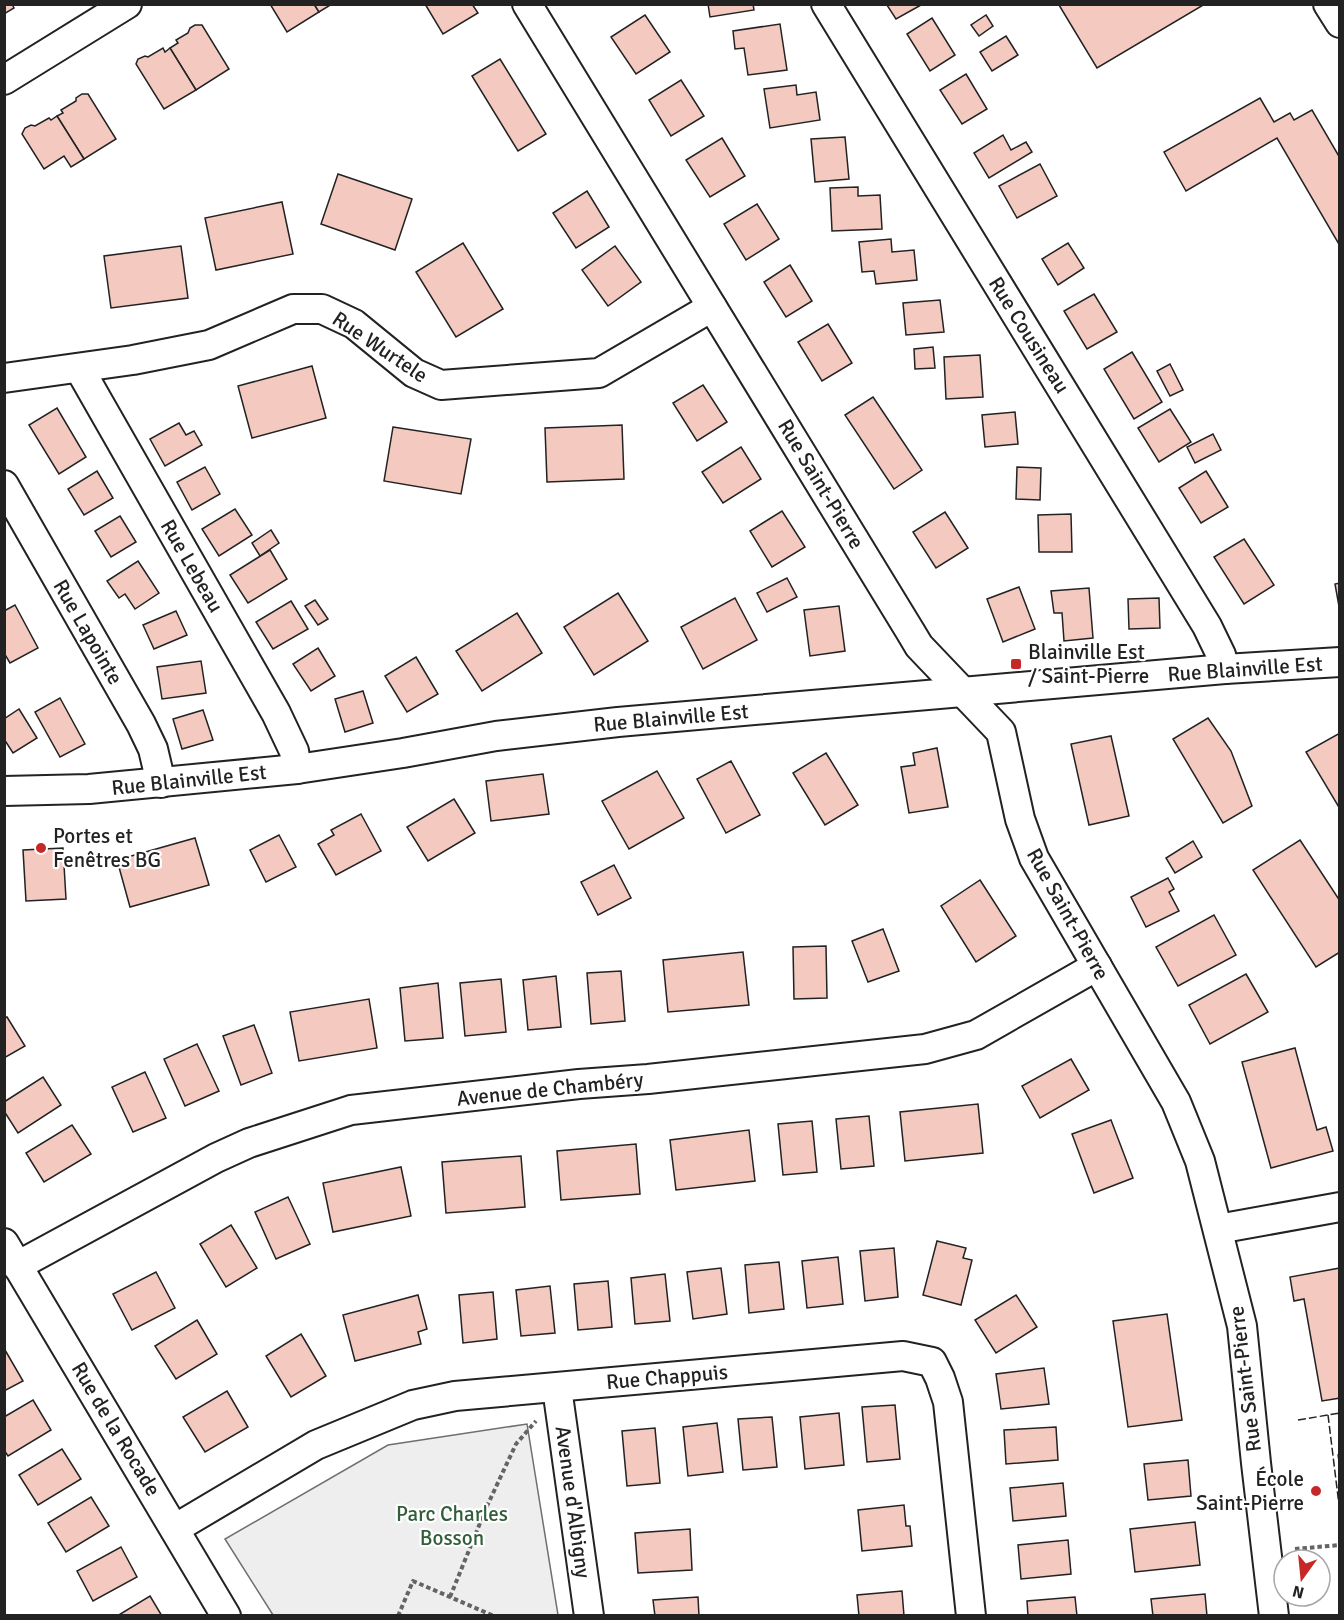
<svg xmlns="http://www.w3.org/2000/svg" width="1344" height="1620" viewBox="0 0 1344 1620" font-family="Signika,sans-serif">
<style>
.green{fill:#eee;stroke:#6f6f6f;stroke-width:1.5}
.building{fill:#f3c9c0;stroke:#222;stroke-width:1.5}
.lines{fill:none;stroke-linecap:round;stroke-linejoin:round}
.minor-casing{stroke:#222;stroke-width:32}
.path{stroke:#646464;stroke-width:4;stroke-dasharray:4.5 3;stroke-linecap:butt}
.minor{stroke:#fff;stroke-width:28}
.fence{stroke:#222;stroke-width:1.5;stroke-dasharray:8 3;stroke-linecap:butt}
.poi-dot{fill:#c62828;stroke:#fff;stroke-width:2}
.labels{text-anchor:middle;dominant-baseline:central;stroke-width:4.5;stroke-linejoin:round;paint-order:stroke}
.street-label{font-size:21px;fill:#222;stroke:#fff}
.poi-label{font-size:21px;fill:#222;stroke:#fff;text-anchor:start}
.park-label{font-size:21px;fill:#2f5e38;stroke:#fff}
</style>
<rect width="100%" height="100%" fill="#fff"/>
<polygon class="green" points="527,1424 558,1615 273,1615 225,1539 388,1445"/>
<g class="building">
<polygon points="4,4 12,4 14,8 4,14"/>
<polygon points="270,4 314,4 319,12 287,32"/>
<polygon points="314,4 332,4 319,12"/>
<polygon points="425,4 472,4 478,13 443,34"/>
<polygon points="708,4 753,4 754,10 710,17"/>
<polygon points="885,4 921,4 921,5 896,19 887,5"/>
<polygon points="1061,4 1205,4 1097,68 1059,5"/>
<polygon points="645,15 670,52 636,74 611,37"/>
<polygon points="986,15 993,26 979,36 971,25"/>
<polygon points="932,18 955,55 930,71 907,34"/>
<polygon points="780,24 787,70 748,75 744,48 735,49 733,31"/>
<polygon points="195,25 202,25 229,69 196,90 170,48 178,43 176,40 188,33 190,28"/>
<polygon points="1006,36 1018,55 992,71 980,52"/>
<polygon points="163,48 165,52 170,48 196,90 164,109 136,64 138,59 145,56 148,57"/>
<polygon points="500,59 546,134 518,151 472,76"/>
<polygon points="966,74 987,109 962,124 940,90"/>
<polygon points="681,80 704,116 671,136 649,100"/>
<polygon points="796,85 797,95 816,92 820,120 770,128 764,89"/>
<polygon points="82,94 88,94 116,139 84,159 57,116 63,113 61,110 76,101 76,98"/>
<polygon points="1260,98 1274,122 1290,113 1294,120 1312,110 1340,158 1340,246 1277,138 1186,191 1164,152"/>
<polygon points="57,116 84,159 71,167 64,156 44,169 22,134 25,128 31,125 35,126 49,118 51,120"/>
<polygon points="1003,135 1011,150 1026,142 1032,152 989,178 974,153"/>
<polygon points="845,137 849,179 815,182 811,139"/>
<polygon points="722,138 745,176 710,197 686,160"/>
<polygon points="1040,164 1057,196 1017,218 999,186"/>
<polygon points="338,174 412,199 395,250 321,224"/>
<polygon points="858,187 858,196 880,195 882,229 832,231 830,188"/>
<polygon points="587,191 609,227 576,248 553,213"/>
<polygon points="282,202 293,254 216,270 205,218"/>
<polygon points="757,204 779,239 746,260 724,224"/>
<polygon points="891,239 892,252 914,250 917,280 876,284 874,271 862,272 859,242"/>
<polygon points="463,243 503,309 456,337 416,272"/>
<polygon points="1068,243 1084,268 1058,285 1042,259"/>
<polygon points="181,246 188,298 111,308 104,256"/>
<polygon points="615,246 641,282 608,306 582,270"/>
<polygon points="790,265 812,301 786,317 764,282"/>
<polygon points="1094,294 1117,332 1087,349 1064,311"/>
<polygon points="940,300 944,332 906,335 903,303"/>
<polygon points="828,324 852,363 822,381 798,342"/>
<polygon points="933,347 935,368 915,369 914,349"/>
<polygon points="1132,352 1162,402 1134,419 1104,369"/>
<polygon points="980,355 983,397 946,399 944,357"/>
<polygon points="1170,364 1183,390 1170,396 1157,371"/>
<polygon points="312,366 326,418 252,438 238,386"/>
<polygon points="703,385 727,422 697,441 673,403"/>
<polygon points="873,397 922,470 894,489 845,415"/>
<polygon points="57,408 86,457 59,474 29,425"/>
<polygon points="1170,409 1191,442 1159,462 1138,428"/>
<polygon points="1015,412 1018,444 985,447 982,415"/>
<polygon points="179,423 186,435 194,431 202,445 165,466 150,439"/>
<polygon points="622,425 624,479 547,482 545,428"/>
<polygon points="393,427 471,439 461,494 384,481"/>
<polygon points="1213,434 1221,450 1195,463 1187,447"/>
<polygon points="741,447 761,479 723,503 702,472"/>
<polygon points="205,467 220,494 192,510 177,482"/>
<polygon points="1017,467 1041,468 1040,500 1016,499"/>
<polygon points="97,471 113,498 84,515 68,489"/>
<polygon points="1206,471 1228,507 1201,523 1179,488"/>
<polygon points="235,509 252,535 219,556 202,529"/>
<polygon points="782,511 805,547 772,567 750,531"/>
<polygon points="945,512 968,548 936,568 913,532"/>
<polygon points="1071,514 1072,552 1039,552 1038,515"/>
<polygon points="120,516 136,542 111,557 95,531"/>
<polygon points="271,530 279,543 260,556 252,543"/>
<polygon points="1244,539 1274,585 1244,604 1214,557"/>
<polygon points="270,550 287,579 248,603 230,575"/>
<polygon points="138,561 159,593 135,609 125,594 119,598 107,581"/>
<polygon points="787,578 797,597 767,612 757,593"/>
<polygon points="1340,583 1340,612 1335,584"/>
<polygon points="1019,587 1035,629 1003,642 987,599"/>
<polygon points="1089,588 1093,638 1064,641 1062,613 1054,613 1051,591"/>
<polygon points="618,593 648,641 594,675 564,627"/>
<polygon points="735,598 757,640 703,669 681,627"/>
<polygon points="1159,598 1160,628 1129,629 1128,599"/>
<polygon points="315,600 328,619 318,625 305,606"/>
<polygon points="291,601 308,629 273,649 256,622"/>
<polygon points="15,605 38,648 10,663 4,653 4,611"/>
<polygon points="839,606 845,651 810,656 804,610"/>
<polygon points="176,611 187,635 154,649 143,625"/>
<polygon points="517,613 542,653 482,691 456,651"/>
<polygon points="318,648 335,676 311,691 293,664"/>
<polygon points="416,657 438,694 407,712 385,676"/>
<polygon points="201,661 206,693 162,699 157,667"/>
<polygon points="363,691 373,723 345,732 335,699"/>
<polygon points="60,698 85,744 60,757 35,712"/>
<polygon points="19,709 37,738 13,753 4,739 4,719"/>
<polygon points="203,710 213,740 182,749 173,719"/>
<polygon points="1208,718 1231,751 1252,806 1223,823 1173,739"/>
<polygon points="1340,733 1340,809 1306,752"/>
<polygon points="1111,736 1129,816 1089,825 1071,744"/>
<polygon points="937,748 948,807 909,813 901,767 915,765 913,753"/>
<polygon points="826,753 858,805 825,825 793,773"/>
<polygon points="731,761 760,815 726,833 697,779"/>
<polygon points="657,771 684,818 629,849 602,801"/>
<polygon points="543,774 549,814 491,821 486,781"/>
<polygon points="454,799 475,833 428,861 407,827"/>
<polygon points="361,814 381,851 336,875 318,844 334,835 331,830"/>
<polygon points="279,835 296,867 266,882 250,850"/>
<polygon points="195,838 209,885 130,907 117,860"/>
<polygon points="1300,840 1340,901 1340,952 1316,967 1253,870"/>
<polygon points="1193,841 1202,857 1175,873 1166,858"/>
<polygon points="63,848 66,899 26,901 23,850"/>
<polygon points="614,865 631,898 598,915 581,882"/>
<polygon points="1168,878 1174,889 1169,892 1179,911 1146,927 1131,897"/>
<polygon points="980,880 1016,936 976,962 941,906"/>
<polygon points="1214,915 1236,955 1178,986 1156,947"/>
<polygon points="883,929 899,971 868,982 852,941"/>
<polygon points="826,946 827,998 794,999 793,947"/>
<polygon points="743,952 749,1005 668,1012 663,960"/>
<polygon points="621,971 625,1021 591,1024 587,973"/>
<polygon points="1246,974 1268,1012 1210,1044 1189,1005"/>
<polygon points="556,976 561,1027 528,1030 523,980"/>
<polygon points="501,979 506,1032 465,1036 460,983"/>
<polygon points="438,983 443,1038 405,1041 400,988"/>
<polygon points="369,999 377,1048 299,1061 290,1012"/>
<polygon points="7,1017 25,1046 4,1058 4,1018"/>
<polygon points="254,1025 272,1073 241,1085 223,1036"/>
<polygon points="197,1044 219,1091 185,1106 164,1059"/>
<polygon points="1295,1048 1317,1130 1326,1127 1333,1151 1271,1168 1242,1062"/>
<polygon points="1071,1059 1089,1090 1040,1118 1022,1086"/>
<polygon points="145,1072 166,1118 133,1132 112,1087"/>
<polygon points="43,1077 61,1105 18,1133 4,1111 4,1102"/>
<polygon points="978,1104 983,1153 905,1161 900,1112"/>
<polygon points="869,1116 874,1166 841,1169 836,1119"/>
<polygon points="1111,1120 1133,1178 1094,1193 1072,1134"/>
<polygon points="812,1121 817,1172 783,1175 778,1124"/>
<polygon points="72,1125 91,1154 44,1182 26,1153"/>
<polygon points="749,1130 755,1181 676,1190 670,1140"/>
<polygon points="636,1144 640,1194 561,1200 557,1151"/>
<polygon points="521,1156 525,1207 446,1213 442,1162"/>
<polygon points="401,1167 411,1216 333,1232 323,1183"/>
<polygon points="288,1197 310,1244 276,1259 255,1212"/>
<polygon points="231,1225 257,1268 226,1287 200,1244"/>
<polygon points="937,1241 966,1248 963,1258 972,1260 961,1305 923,1295"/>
<polygon points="894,1248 898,1297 865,1301 860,1251"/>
<polygon points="838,1257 843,1304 807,1308 802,1261"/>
<polygon points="779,1262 784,1309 749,1313 745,1265"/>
<polygon points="721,1268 727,1314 693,1319 687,1272"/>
<polygon points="1340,1268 1340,1398 1322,1401 1304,1299 1294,1301 1290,1277"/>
<polygon points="156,1272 175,1308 132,1330 113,1294"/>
<polygon points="665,1274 670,1321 635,1324 631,1278"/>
<polygon points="608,1281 612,1327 578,1330 574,1284"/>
<polygon points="550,1286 555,1333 521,1336 516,1290"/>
<polygon points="493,1292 497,1339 463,1343 459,1295"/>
<polygon points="418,1295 427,1329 418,1332 421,1344 355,1361 343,1315"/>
<polygon points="1016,1295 1037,1327 996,1353 975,1320"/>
<polygon points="1167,1314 1182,1420 1128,1427 1113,1321"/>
<polygon points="197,1320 217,1354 176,1379 155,1346"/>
<polygon points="301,1334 326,1376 291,1397 266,1356"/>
<polygon points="5,1350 23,1381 4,1391 4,1351"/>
<polygon points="1044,1368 1049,1404 1001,1409 996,1374"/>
<polygon points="227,1391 248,1427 205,1452 183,1417"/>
<polygon points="33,1400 51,1430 8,1456 4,1450 4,1417"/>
<polygon points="895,1405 900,1459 867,1462 862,1407"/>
<polygon points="839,1413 844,1465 805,1469 800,1417"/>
<polygon points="772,1417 777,1467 743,1470 738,1419"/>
<polygon points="717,1423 723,1472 688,1476 683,1427"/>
<polygon points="1056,1427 1058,1460 1006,1464 1004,1430"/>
<polygon points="655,1428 660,1483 627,1486 622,1431"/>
<polygon points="62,1449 81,1479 38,1505 19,1475"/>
<polygon points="1188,1460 1191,1496 1148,1500 1144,1464"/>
<polygon points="1063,1483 1066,1516 1013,1521 1010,1488"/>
<polygon points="91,1497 109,1526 66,1552 48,1523"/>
<polygon points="904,1505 906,1526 910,1526 912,1546 862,1551 858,1510"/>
<polygon points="1195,1522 1200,1565 1135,1572 1130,1529"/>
<polygon points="690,1529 692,1570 638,1573 635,1533"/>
<polygon points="1068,1540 1071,1574 1021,1579 1018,1545"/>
<polygon points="121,1547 137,1577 93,1601 77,1571"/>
<polygon points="902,1591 904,1616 859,1616 857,1595"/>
<polygon points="1205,1594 1207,1616 1153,1616 1151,1599"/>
<polygon points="150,1596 162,1616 117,1616"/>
<polygon points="698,1597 699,1616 655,1616 653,1600"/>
<polygon points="1075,1597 1077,1616 1028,1616 1027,1601"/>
</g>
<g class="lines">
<defs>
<g id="minor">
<polyline points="527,4 910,631 919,646 1001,732 1020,819 1034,858 1176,1102 1200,1161 1242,1326 1256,1463 1274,1616"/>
<polyline points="826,4 1207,626 1221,655 1225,669"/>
<polyline points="1328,4 1340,23"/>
<polyline points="4,80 127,4"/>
<polyline points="79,368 276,713 294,751 297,769"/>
<polyline points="4,378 133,360 209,345 293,309 322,309 354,324 414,373 441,385 599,373 712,307"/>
<polyline points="4,485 141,724 153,749 161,783"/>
<polyline points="4,791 89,789 297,769 403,753 496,736 618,722 1225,669 1340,662"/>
<polyline points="1218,1229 1340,1207"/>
<polyline points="4,1243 226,1616"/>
<polyline points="17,1266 216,1158 249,1143 351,1110 579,1084 648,1079 925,1049 976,1035 1097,966"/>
<polyline points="557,1388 589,1616"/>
<polyline points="176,1528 316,1445 413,1405 455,1396 903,1356 932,1362 940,1378 948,1402 971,1616"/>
</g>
</defs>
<use href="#minor" class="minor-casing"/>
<g class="path">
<polyline points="1339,1454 1340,1461"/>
<polyline points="1295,1549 1340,1545"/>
<polyline points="450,1597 487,1506 516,1444 536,1421"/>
<polyline points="398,1616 413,1581 494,1616"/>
</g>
<use href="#minor" class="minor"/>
<g class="fence">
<polyline points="1328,1415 1340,1513"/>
<polyline points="1298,1420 1340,1413"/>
</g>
</g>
<g class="poi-dot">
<rect x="1010" y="658" width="12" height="12" rx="3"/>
<circle cx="41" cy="848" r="6"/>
<circle cx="1316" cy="1491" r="6"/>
</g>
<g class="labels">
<g class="street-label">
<text transform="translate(1029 335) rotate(58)">Rue Cousineau</text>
<text transform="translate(380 347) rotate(34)">Rue Wurtele</text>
<text transform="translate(821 484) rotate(59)">Rue Saint-Pierre</text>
<text transform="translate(192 566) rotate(60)">Rue Lebeau</text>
<text transform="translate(88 632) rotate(60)">Rue Lapointe</text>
<text transform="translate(1245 669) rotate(-4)">Rue Blainville Est</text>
<text transform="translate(671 718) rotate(-5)">Rue Blainville Est</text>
<text transform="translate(189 780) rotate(-6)">Rue Blainville Est</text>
<text transform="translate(1068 914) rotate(61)">Rue Saint-Pierre</text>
<text transform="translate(550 1089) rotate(-6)">Avenue de Chambéry</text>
<text transform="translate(667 1377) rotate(-5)">Rue Chappuis</text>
<text transform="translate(1245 1379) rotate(-97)">Rue Saint-Pierre</text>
<text transform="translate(116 1429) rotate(59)">Rue de la Rocade</text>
<text transform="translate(573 1502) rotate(82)">Avenue d'Albigny</text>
</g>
<g class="poi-label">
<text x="1028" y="652">Blainville Est<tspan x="1028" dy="24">/ Saint-Pierre</tspan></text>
<text x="53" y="836">Portes et<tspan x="53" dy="24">Fenêtres BG</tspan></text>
<text x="1304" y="1479" text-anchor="end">École<tspan x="1304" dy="24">Saint-Pierre</tspan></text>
</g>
<g class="park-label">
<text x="452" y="1514">Parc Charles<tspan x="452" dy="24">Bosson</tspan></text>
</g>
</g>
<rect width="1344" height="1620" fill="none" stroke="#222222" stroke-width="12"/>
<g transform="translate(1302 1578) rotate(195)"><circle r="28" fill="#ffffff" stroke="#a7a7a7" stroke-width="1.5"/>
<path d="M0-4.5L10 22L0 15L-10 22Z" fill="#c62828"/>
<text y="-9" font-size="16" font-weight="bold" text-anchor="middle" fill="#222222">N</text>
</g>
</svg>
